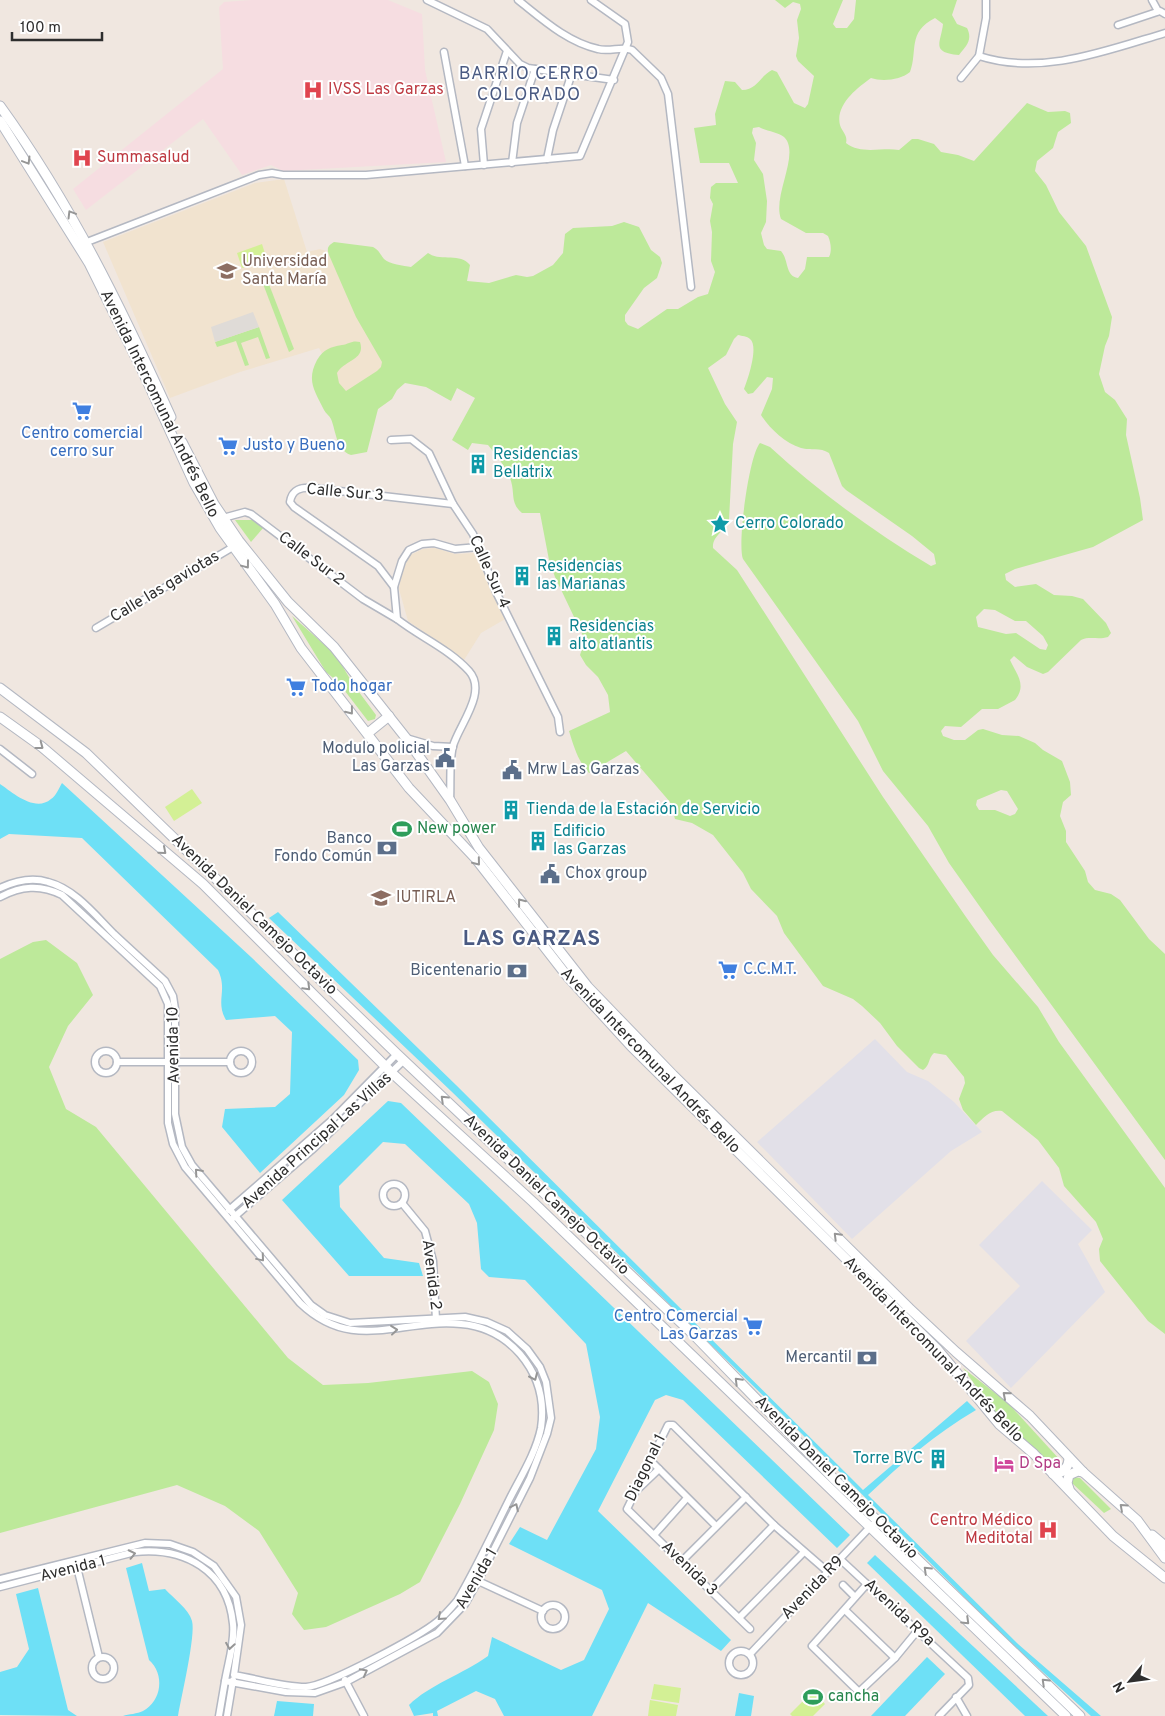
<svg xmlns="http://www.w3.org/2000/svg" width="1165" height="1716" viewBox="0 0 1165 1716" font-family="Overpass,sans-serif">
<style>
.industrial{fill:#e2e0e8}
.education{fill:#f1e3cf}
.medical{fill:#f6dde1}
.green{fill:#bde99a;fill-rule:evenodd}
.pitch{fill:#d3f095}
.plaza{fill:#dfdbd7}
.water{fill:#6ee0f6}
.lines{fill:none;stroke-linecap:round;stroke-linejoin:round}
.street-casing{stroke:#b4b8c2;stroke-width:9}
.secondary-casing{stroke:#b4b8c2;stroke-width:11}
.street{stroke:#fff;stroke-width:6}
.secondary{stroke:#fff;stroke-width:9}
.oneway{stroke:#969696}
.labels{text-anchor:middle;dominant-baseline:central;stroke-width:4;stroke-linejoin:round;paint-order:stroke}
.health-label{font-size:16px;fill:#be3a42;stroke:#fff;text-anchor:start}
.education-label{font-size:16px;fill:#785e54;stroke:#fff;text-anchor:start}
.street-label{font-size:16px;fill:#2e2e2e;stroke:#fff}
.shop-label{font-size:16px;fill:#366cbe;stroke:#fff;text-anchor:start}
.culture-label{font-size:16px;fill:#0d838f;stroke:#fff;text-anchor:start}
.service-label{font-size:16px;fill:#4e5e75;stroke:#fff;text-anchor:end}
.leisure-label{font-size:16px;fill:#27864d;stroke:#fff;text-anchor:start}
.hotel-label{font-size:16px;fill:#b23c85;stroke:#fff;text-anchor:start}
.neighbourhood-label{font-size:18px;letter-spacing:1px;fill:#4a5a82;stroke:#fff}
.district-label{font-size:21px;font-weight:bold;letter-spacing:1px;fill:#4a5a82;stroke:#fff}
</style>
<rect width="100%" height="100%" fill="#f0e7e0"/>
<g class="industrial">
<polygon points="875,1039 907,1072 928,1081 954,1102 982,1132 951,1151 852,1239 757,1142"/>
<polygon points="1042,1181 1092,1230 1078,1244 1105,1292 1011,1388 966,1341 1020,1286 979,1245"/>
</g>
<g class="education">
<polygon points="284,179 307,252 320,249 329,252 393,369 343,393 319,348 240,372 170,398 103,242 255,183"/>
<polygon points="435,548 455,554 475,553 507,618 481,633 464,660 408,621 399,589 402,565 410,555 423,549"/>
</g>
<polygon class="medical" points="251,0 388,0 422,14 425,70 446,162 283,171 271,165 242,175 203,119 86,210 73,189 223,69 219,7 224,2"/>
<g class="green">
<path d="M775 0H843L833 24 836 28H847L854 19 856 0H957L952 15 957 24 967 28C973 40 966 46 959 55 930 52 941 43 943 24L935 18C907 32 918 51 910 72 901 80 882 82 871 78 857 88 835 105 840 125 842 132 848 135 846 143 861 155 882 147 899 150L912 139H918L934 144 941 152 958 155 974 161 1027 103 1048 112 1065 111 1070 113 1071 123 1058 132 1053 148 1037 161 1035 171 1046 185 1059 212 1086 246 1112 317 1109 336 1105 346 1099 374 1105 392 1115 400 1127 419 1126 435 1140 498 1143 520 1093 547 1015 569 1005 574 1006 580 1015 587 1036 584 1054 595 1072 596 1083 599 1106 623 1111 633 1108 637C1099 640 1089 636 1081 640L1048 672 1043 674 1027 667 1014 656 1010 660C1017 675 1027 685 1015 700L998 709H982L961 727 945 726 941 731 943 736 954 740H965L978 730 983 729 1002 735 1019 736 1035 743 1043 750 1062 761 1070 782 1071 795 1063 802 1060 816 1066 831V842L1085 871 1088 882 1095 890 1111 894 1120 900 1149 939 1165 954V1160L990 921 949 863 928 826 883 771 858 721 743 559C737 545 749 455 760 443L770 447C819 492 874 532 931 566L936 564 934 554 912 536 846 490 842 486 829 453C820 447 811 451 801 448 785 443 770 429 761 415L772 389 773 378 767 377 753 393 748 394 744 389C748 379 759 346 750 339 747 336 742 336 738 335L734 339 726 355 708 368 725 404 737 422 733 444 729 520C725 531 712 536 713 548L737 570 883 797 966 917 993 955 1038 1007 1059 1042 1165 1188V1334L1148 1321 1100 1261 1099 1249 1103 1239 1096 1222 1064 1186 1059 1168 1038 1140 1002 1111C991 1109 983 1118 976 1125L963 1110 959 1099 965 1083 964 1077 946 1055 934 1053C928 1058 930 1066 923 1070L919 1068 897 1046 880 1023 862 1006 853 999 823 986 784 933 777 916 751 889 743 873 713 835 692 823 675 819 670 802 626 751 589 773C578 761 574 747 569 731L610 712 608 695 598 677 586 665 580 655 585 640 555 577 549 560 540 513H522C510 503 515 494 511 481 507 468 496 455 488 445L472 443 468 450 452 440 475 398 457 388 451 401 426 387 405 383 397 390 392 399 378 409 367 452 351 455C336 450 336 431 331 419 329 415 326 414 324 410 315 391 306 381 317 360 324 349 330 347 342 345 349 344 352 340 360 342 366 360 344 360 337 373L339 383 346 391 377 371 381 367 382 362 356 317 329 255C327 249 327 246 334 242L373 247C379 250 380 254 384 259 389 264 404 266 411 267L428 253C440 262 460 252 470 265L467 281 489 283 516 275 527 277 533 276 553 265 563 253 565 234 573 228 612 226 624 222 639 227 651 250 660 257 662 263 657 278 644 288 625 315V321L628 325 638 329 667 309H678L698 297 708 294 715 272 711 261 712 232 710 221 713 204 710 198 711 187 716 183H738L729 163H700L694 128 716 125 715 114 725 81 735 82 742 90C757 90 760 76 772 70L777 72 794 103 805 108 808 104 814 76 798 61 796 56 799 38 797 20 801 9 800 4 793 2 785 8ZM759 127C766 131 778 132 784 137 801 153 772 196 781 219L806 233H823L828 236C831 243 832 251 829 257H807L805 269 798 278C785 276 789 260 781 251L767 249 764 245 761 233 766 222 767 201 763 174 754 160 756 143 752 133 753 128ZM984 609 995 610 1015 621H1026L1043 636 1048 645 1046 650 1040 649 1016 633 1006 634 978 627 976 617ZM1001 790 1007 791 1018 809 1015 814 1010 816 995 810H979L976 805 977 800Z"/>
<polygon points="265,274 294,349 289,352 260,276"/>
<polygon points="259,327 270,358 266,359 258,337 241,343 249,365 245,366 236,341 217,347 215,342"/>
<polygon points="235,520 253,520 264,527 251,542"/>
<polygon points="292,616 336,655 353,684 376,715 375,719 368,721 338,682 326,672"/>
<polygon points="46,940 77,963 93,995 68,1026 49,1067 66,1109 96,1127 288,1358 323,1385 368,1383 472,1371 489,1382 498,1404 494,1430 460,1504 420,1582 400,1594 326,1627 304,1630 292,1614 298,1593 259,1531 225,1506 177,1485 0,1533 0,959 33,942"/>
<polygon points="963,1368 1008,1403 1061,1461 1054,1466 994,1412"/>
<polygon points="1073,1477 1080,1478 1111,1509 1104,1513 1072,1483"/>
</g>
<g class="pitch">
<polygon points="262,244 267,260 242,268 237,253"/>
<polygon points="192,789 202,803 174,821 165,807"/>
<polygon points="654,1684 681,1688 679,1703 651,1699"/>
<polygon points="813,1691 825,1704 813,1716 792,1716 790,1714"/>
<polygon points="650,1700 678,1705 676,1716 648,1716"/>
</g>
<polygon class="plaza" points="253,312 259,327 215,342 211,327"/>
<g class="water">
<path d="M62 783 251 957 358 1060 359 1070 344 1095 260 1173 222 1127 225 1109 275 1107 290 1094 292 1032 275 1016 226 1020C215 1001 228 991 218 970L82 838 9 834 0 839V784C12 792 35 813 51 799 56 796 59 788 62 783Z"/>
<path d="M278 912 456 1085 863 1490 967 1401 976 1410C935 1434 902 1463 868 1495L1018 1644 1101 1716H1091L998 1631 788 1420 451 1091 269 918Z"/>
<path d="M388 1101 401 1103 850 1535 837 1548 683 1400 666 1395 655 1400 598 1511 731 1640 721 1651 648 1603 592 1716H504L495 1699 476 1691 437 1711 438 1716H433V1713L414 1716 409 1705C429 1685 463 1674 488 1656L492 1637 561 1670 584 1660 609 1609 602 1590 509 1544 520 1527 547 1540 596 1449 600 1417 586 1344 525 1280 489 1277 481 1269 477 1223 469 1204 405 1144 383 1142 339 1186 340 1207 384 1258 419 1263 423 1276H349L282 1200Z"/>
<polygon points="875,1555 1048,1716 1025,1716 867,1563"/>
<path d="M142 1563 149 1591 165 1589C173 1598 189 1609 192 1621 196 1635 181 1698 178 1716H123C129 1714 137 1714 143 1711 162 1701 165 1674 149 1660L126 1568Z"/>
<polygon points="38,1588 68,1710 77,1716 0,1715 0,1672 17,1667 29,1649 16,1594"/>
<polygon points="927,1657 945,1674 905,1716 871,1716"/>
<polygon points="739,1693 754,1696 751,1716 735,1716"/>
<polygon points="277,1701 314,1704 313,1716 274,1716"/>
</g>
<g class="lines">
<defs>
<g id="street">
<polyline points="427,0 487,29 520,64 528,68 614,80"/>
<path d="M518 0C542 19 567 42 598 49 610 52 622 46 632 50L661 78 668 94 691 287"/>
<polyline points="1152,0 1158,11"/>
<polyline points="1118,25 1160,11 1165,14"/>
<polyline points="444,52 465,166"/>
<path d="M979 56C1041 76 1105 51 1165 33"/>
<polyline points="961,78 979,56 986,18 986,0"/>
<polyline points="547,159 553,130 572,73"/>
<polyline points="512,163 517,123 535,69"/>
<polyline points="484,165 481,129 507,51"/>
<polyline points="87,242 259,175 272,173 283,175 366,175 580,156 628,42 625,24 591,0"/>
<polyline points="391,440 411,439 429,453 453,504 473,534 497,594 558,717 560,732"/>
<polyline points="223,518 245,512 251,514 363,599 397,619"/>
<path d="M394 587 378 566 294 507 290 502C292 489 301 487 313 488L453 504"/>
<polyline points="96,628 233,547"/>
<polyline points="406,738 433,746 453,747"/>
<polyline points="0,749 32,774"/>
<path d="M450 800C451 783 449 762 453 746 459 725 488 692 469 671 449 649 420 637 397 619L394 587 402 561 409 550 422 544 434 543 455 549 478 547"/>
<path d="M0 888C15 881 32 877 48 882 75 889 95 915 114 934 131 950 148 965 165 981L173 996 175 1009V1114L182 1147 192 1165 311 1305 325 1315 350 1323 465 1317 487 1322 507 1331 527 1349 540 1367 546 1382 551 1418 547 1434 530 1478 478 1581 465 1604 437 1633 346 1682 315 1693 286 1692 225 1681C228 1663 235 1642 233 1624 228 1570 184 1547 135 1552L0 1587"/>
<path d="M0 897C21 886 40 884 62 895L160 986 168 1004V1123L173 1144 185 1167 300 1303C353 1354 400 1318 461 1324 485 1326 505 1337 520 1354 538 1375 545 1401 541 1428 536 1453 520 1478 509 1500 492 1534 476 1569 457 1601 451 1608 445 1615 438 1621 420 1636 327 1686 306 1687 282 1687 258 1679 234 1675L241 1625 236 1597 214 1566 193 1552 170 1544 145 1543 0 1579"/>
<circle cx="241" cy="1062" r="11"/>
<circle cx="106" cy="1062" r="11"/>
<polyline points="117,1062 230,1062"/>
<circle cx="394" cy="1195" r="11"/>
<polyline points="402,1203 425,1231 433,1261 436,1320"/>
<polyline points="229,1210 332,1120 397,1054"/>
<polyline points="233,1218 314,1148 404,1060"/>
<polyline points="650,1460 716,1526"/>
<polyline points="636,1491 659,1469"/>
<polyline points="654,1535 687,1498"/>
<polyline points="841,1560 968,1678 969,1685 939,1716"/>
<polyline points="681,1562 746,1497"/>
<polyline points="76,1563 99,1657"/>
<polyline points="476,1580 543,1611"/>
<polyline points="867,1584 812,1646 859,1692 895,1658 918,1630"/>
<polyline points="843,1585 855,1597"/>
<polyline points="711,1590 774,1525"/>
<circle cx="553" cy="1617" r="12"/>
<polyline points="845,1610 895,1658"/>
<polyline points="739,1618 804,1552"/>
<polyline points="750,1629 627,1509 668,1425 673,1425 774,1525 828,1572"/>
<circle cx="741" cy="1663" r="12"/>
<polyline points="750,1654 872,1525"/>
<circle cx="103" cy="1668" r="11"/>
<polyline points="345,1680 364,1716"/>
<polyline points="956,1697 967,1716"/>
<polyline points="219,1716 225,1681"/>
<polyline points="227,1716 233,1680"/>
</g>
<g id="secondary">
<path d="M0 106C71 204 121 307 171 417"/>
<polyline points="0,121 89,263 142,370 194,483 220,528 275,604 301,648 409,788 476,859 567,976 631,1046 938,1350 999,1424 1034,1454 1113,1536 1165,1578"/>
<polyline points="182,442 214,504 239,541 288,602 334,647 406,738 450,800 479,848 588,987 673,1075 909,1308 956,1352 1030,1416 1083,1472 1137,1520 1165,1558"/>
<polyline points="0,688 86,753 397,1054 693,1334 835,1480 1080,1716"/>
<polyline points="0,717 42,747 203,884 392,1073 533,1202 1066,1716"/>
<polyline points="368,733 389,716"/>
<path d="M1053 1474C1063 1473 1069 1468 1069 1458"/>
<polyline points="1069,1489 1067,1483 1069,1475 1078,1471 1083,1472"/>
<polyline points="1152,1535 1165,1546"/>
</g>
</defs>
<use href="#street" class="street-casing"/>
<use href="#secondary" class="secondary-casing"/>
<use href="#street" class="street"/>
<use href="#secondary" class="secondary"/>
</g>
<defs><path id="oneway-chevron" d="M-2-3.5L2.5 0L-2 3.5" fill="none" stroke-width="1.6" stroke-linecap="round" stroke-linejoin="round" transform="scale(1.25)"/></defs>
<g class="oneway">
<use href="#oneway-chevron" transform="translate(27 161) rotate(59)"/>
<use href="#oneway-chevron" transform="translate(71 214) rotate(-121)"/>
<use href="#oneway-chevron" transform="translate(246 565) rotate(53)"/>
<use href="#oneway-chevron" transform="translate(350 711) rotate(52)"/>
<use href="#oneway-chevron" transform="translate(40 746) rotate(37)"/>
<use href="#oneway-chevron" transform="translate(163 851) rotate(41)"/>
<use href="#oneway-chevron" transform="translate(477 862) rotate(51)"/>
<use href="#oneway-chevron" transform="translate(521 902) rotate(-128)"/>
<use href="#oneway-chevron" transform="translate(307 987) rotate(45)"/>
<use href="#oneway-chevron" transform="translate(444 1099) rotate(-136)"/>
<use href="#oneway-chevron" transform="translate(198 1172) rotate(-131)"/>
<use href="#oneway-chevron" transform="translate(837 1236) rotate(-135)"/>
<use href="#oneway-chevron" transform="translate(261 1258) rotate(50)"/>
<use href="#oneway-chevron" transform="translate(394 1330) rotate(-6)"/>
<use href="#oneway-chevron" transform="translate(534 1377) rotate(66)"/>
<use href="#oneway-chevron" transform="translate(738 1381) rotate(-135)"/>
<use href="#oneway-chevron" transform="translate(1006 1395) rotate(-139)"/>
<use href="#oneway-chevron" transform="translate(515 1507) rotate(-64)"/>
<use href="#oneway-chevron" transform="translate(1123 1507) rotate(-138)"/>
<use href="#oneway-chevron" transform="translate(132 1554) rotate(-12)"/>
<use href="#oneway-chevron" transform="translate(927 1570) rotate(-136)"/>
<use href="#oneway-chevron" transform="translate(441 1617) rotate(138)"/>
<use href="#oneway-chevron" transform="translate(966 1621) rotate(44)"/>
<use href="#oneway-chevron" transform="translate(230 1646) rotate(99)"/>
<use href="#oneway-chevron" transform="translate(364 1672) rotate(-28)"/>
<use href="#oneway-chevron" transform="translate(1045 1682) rotate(-136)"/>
</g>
<defs>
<symbol id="hospital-bare" viewBox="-9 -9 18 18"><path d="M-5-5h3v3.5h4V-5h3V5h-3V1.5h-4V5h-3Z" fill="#e0444e" stroke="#fff" stroke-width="2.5" paint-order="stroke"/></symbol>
<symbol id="university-bare" viewBox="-9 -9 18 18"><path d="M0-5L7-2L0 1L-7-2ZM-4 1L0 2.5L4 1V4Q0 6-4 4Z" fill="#8d6e63" stroke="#fff" stroke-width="2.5" paint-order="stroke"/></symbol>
<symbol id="supermarket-bare" viewBox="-9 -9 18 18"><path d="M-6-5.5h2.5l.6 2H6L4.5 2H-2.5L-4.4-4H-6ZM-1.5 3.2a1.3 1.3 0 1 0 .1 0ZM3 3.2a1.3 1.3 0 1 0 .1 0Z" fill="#3f7fe0" stroke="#fff" stroke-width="2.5" paint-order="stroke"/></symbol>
<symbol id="building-bare" viewBox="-9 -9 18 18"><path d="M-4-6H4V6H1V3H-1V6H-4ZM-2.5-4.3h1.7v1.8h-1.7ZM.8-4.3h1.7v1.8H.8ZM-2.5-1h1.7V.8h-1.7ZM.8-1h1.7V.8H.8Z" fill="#0f9aa8" stroke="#fff" stroke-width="2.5" paint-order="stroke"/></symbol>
<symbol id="sight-bare" viewBox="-9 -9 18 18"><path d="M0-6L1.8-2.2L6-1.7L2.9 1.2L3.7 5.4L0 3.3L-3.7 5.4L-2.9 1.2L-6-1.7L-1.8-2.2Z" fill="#0f9aa8" stroke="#fff" stroke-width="2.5" paint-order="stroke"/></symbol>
<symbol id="civic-bare" viewBox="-9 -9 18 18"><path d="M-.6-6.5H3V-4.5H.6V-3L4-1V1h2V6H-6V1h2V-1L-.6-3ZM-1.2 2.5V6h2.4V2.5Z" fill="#5c6f8a" stroke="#fff" stroke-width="2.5" paint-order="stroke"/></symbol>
<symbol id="stadium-bare" viewBox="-9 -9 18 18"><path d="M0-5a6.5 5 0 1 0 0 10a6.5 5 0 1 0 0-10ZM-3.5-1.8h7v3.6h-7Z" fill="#2e9e5b" stroke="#fff" stroke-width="2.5" paint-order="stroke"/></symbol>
<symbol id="bank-bare" viewBox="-9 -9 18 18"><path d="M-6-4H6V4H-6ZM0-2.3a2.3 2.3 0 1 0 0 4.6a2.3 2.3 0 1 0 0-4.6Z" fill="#5c6f8a" stroke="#fff" stroke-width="2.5" paint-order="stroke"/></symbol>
<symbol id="hotel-bare" viewBox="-9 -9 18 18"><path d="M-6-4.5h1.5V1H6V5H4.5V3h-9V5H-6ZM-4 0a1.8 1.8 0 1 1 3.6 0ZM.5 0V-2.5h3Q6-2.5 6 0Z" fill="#d1479c" stroke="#fff" stroke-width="2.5" paint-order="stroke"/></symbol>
</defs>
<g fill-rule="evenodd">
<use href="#hospital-bare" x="299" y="76" width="28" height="28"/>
<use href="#hospital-bare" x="68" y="144" width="28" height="28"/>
<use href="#university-bare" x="213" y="257" width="28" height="28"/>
<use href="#supermarket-bare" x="68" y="397" width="28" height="28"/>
<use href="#supermarket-bare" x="214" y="432" width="28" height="28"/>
<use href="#building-bare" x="464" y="450" width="28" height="28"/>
<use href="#sight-bare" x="706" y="510" width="28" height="28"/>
<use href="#building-bare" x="508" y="562" width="28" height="28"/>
<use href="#building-bare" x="540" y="622" width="28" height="28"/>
<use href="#supermarket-bare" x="282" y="673" width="28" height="28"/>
<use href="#civic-bare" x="431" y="744" width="28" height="28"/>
<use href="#civic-bare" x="498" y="756" width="28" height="28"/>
<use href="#building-bare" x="497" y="796" width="28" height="28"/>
<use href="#stadium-bare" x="388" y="815" width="28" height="28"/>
<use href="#building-bare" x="524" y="827" width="28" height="28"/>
<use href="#bank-bare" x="373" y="834" width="28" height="28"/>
<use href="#civic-bare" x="536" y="860" width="28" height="28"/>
<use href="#university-bare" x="367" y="884" width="28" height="28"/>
<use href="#supermarket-bare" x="714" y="956" width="28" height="28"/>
<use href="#bank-bare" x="503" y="957" width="28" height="28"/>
<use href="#supermarket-bare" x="739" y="1312" width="28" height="28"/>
<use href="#bank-bare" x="853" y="1344" width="28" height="28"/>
<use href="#building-bare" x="924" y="1445" width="28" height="28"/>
<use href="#hotel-bare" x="990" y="1450" width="28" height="28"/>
<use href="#hospital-bare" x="1034" y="1516" width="28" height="28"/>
<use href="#stadium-bare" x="799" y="1683" width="28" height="28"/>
</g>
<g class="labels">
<g class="health-label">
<text x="328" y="90">IVSS Las Garzas</text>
<text x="97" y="158">Summasalud</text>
<text x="1033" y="1521" text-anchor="end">Centro Médico<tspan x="1033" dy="18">Meditotal</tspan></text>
</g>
<g class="education-label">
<text x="242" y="262">Universidad<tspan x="242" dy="18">Santa María</tspan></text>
<text x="396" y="898">IUTIRLA</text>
</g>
<g class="street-label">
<text transform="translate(159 404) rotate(64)">Avenida Intercomunal Andrés Bello</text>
<text transform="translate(345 493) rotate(5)">Calle Sur 3</text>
<text transform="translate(311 559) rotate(37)">Calle Sur 2</text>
<text transform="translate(489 572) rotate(66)">Calle Sur 4</text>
<text transform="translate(165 587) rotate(-31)">Calle las gaviotas</text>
<text transform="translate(254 915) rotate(44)">Avenida Daniel Camejo Octavio</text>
<text transform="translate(174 1045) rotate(-91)">Avenida 10</text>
<text transform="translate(650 1061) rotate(46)">Avenida Intercomunal Andrés Bello</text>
<text transform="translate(317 1141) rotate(-42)">Avenida Principal Las Villas</text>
<text transform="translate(546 1195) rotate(44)">Avenida Daniel Camejo Octavio</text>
<text transform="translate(431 1275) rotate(83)">Avenida 2</text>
<text transform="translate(933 1350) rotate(46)">Avenida Intercomunal Andrés Bello</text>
<text transform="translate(646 1468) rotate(-64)">Diagonal 1</text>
<text transform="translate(836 1478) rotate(45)">Avenida Daniel Camejo Octavio</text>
<text transform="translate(73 1569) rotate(-14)">Avenida 1</text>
<text transform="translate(689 1569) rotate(44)">Avenida 3</text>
<text transform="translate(477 1579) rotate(-60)">Avenida 1</text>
<text transform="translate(813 1588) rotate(-46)">Avenida R9</text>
<text transform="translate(899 1613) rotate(43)">Avenida R9a</text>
</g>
<g class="shop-label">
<text x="82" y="434" text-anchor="middle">Centro comercial<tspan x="82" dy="18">cerro sur</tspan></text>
<text x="243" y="446">Justo y Bueno</text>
<text x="311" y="687">Todo hogar</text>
<text x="743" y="970">C.C.M.T.</text>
<text x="738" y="1317" text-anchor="end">Centro Comercial<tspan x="738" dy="18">Las Garzas</tspan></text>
</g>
<g class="culture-label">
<text x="493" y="455">Residencias<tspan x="493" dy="18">Bellatrix</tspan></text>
<text x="735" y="524">Cerro Colorado</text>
<text x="537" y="567">Residencias<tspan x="537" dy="18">las Marianas</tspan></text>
<text x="569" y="627">Residencias<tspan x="569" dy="18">alto atlantis</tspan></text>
<text x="526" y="810">Tienda de la Estación de Servicio</text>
<text x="553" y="832">Edificio<tspan x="553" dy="18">las Garzas</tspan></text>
<text x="923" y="1459" text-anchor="end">Torre BVC</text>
</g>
<g class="service-label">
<text x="430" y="749">Modulo policial<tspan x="430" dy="18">Las Garzas</tspan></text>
<text x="527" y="770" text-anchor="start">Mrw Las Garzas</text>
<text x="372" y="839">Banco<tspan x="372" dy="18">Fondo Común</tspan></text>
<text x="565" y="874" text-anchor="start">Chox group</text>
<text x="502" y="971">Bicentenario</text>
<text x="852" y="1358">Mercantil</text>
</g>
<g class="leisure-label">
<text x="417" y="829">New power</text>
<text x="828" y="1697">cancha</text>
</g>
<g class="hotel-label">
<text x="1019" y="1464">D Spa</text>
</g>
<g class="neighbourhood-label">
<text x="529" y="74">BARRIO CERRO<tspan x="529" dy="21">COLORADO</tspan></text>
</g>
<g class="district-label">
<text x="532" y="939">LAS GARZAS</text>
</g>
</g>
<g transform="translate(1130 1681) rotate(241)" stroke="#ffffff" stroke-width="4" paint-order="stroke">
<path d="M0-4L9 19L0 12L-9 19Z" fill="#2e2e2e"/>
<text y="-8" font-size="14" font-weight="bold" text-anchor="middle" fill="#2e2e2e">N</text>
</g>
<path d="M12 32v8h90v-8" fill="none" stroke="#2e2e2e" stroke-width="2.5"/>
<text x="20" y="32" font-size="15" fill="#2e2e2e" stroke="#ffffff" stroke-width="4" paint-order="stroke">100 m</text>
</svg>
